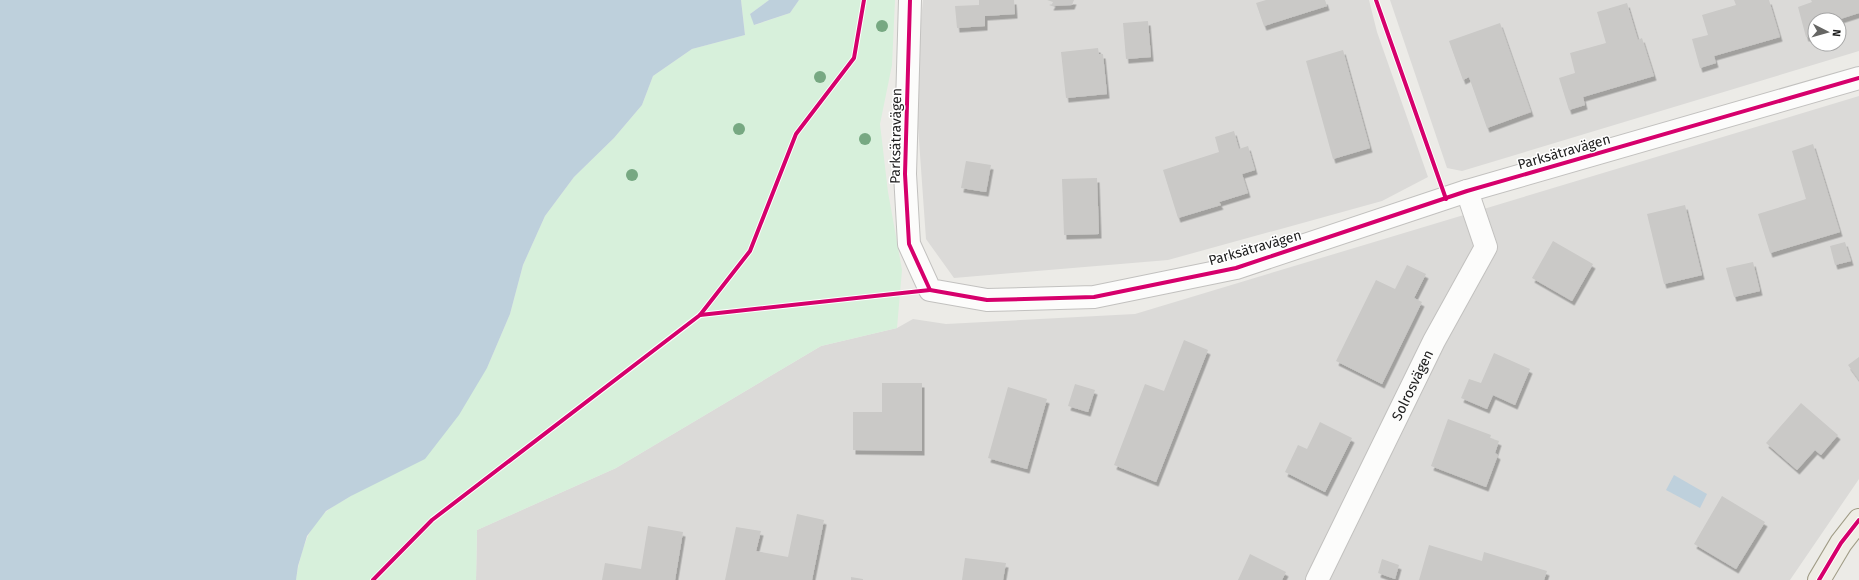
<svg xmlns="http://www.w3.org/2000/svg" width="1859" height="580" viewBox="0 0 1859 580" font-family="'Fira Sans',sans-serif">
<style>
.residential{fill:#dbdad8;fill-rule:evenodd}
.park{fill:#d7f0db}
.water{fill:#bed0dc}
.building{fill:#cac9c7;filter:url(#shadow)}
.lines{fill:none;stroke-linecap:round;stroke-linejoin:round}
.minor-casing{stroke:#c2c1bf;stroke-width:24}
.major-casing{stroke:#a09c86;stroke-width:24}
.minor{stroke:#fcfcfb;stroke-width:22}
.major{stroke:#efede5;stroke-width:22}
.cycleway-casing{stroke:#fff;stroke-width:6}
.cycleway{stroke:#d6006c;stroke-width:4}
.tree{fill:#77a882}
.labels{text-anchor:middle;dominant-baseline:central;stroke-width:3;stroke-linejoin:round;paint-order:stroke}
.street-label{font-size:14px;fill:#1e1e1e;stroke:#fff}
</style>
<defs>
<filter id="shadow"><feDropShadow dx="2.5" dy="4.5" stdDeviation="0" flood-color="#0004"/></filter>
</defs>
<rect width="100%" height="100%" fill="#ecebe7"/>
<g class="residential">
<polygon points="923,0 1369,0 1377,32 1428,177 1382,201 1168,260 954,278 926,239 915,84"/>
<path d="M1390 0H1859V51L1462 171 1447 168ZM1815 20H1839V44H1815Z"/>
<polygon points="1859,96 1859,479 1790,580 476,580 477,530 616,468 821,346 897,328 913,319 946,324 1135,314"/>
</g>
<path class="park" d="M741 0H769L750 14 755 25 790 13 799 0H895L892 65 880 124 888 192 902 270 897 328 821 346 616 468 477 530 476 580H296C300 556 307 526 327 511 334 505 343 501 351 496L487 368 510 314 523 265 545 216 574 177 614 138 642 105 653 76 692 49 745 35Z"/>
<g class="water">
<polygon points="0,0 741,0 745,35 692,49 653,76 642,105 614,138 574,177 545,216 523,265 510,314 487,368 459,415 425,459 351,496 326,511 307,536 298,566 296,580 0,580"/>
<polygon points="769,0 799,0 790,13 754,25 750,14"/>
<polygon points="1674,475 1707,494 1700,508 1666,490"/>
</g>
<g class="building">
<polygon points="979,0 1014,0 1015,14 985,16 985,26 957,28 955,6 979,5"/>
<polygon points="1047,0 1074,0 1072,5 1051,6 1053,2"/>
<polygon points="1266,0 1325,0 1327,6 1264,26 1256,3"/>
<polygon points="1734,0 1769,0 1780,37 1714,56 1716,63 1700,68 1692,39 1708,35 1702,15 1736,5"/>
<polygon points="1811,0 1859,0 1859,13 1837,20 1815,20 1815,35 1806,37 1798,7 1812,2"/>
<polygon points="1627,3 1638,40 1642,38 1654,76 1583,97 1585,105 1569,110 1559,78 1575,73 1570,53 1606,43 1597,12"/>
<polygon points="1148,21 1151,57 1126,59 1123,23"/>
<polygon points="1500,23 1531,112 1487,128 1469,77 1463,80 1449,41"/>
<polygon points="1098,48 1099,54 1103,54 1107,94 1066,98 1061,52"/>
<polygon points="1343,50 1370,148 1333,159 1306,61"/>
<polygon points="1234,131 1239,149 1248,146 1255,170 1242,174 1248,193 1219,202 1221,205 1178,218 1163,170 1219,152 1215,137"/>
<polygon points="1813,144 1840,232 1770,253 1758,214 1806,199 1792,151"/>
<polygon points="966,161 991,165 986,192 961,188"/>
<polygon points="1097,178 1099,234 1064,235 1062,179"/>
<polygon points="1685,205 1702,275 1664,284 1647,214"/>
<polygon points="1553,241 1593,264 1572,301 1532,278"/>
<polygon points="1845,242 1851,261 1835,265 1830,246"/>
<polygon points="1753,262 1760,291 1734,297 1726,268"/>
<polygon points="1407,265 1426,274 1414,298 1422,302 1382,384 1336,361 1376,280 1395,289"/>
<polygon points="1184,340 1208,350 1156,482 1114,465 1145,384 1164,391"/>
<polygon points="1494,353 1530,369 1515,405 1493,395 1487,409 1461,398 1469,379 1481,383"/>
<polygon points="1859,357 1859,380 1848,365"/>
<polygon points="882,383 922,383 922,451 853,450 853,412 882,412"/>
<polygon points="1075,384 1095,390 1088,412 1068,406"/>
<polygon points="1008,387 1047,399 1027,469 988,458"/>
<polygon points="1801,403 1838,435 1821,455 1815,450 1797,470 1766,443"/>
<polygon points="1448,419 1491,435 1490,438 1499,441 1495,453 1498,455 1486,487 1431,466"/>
<polygon points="1320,422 1352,438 1325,492 1285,472 1298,445 1307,449"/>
<polygon points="1722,496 1765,522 1736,569 1694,544"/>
<polygon points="797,514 824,520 812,580 725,580 736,527 761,531 756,551 788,557"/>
<polygon points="648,526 683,532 675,580 602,580 605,563 641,569"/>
<polygon points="1429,545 1482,561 1484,552 1547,571 1544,580 1419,580"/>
<polygon points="1250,554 1286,572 1282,580 1238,580"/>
<polygon points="965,558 1006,563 1003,580 962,580"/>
<polygon points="1382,559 1399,565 1395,579 1378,573"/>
<polygon points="851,577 863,579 863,580 851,580"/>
</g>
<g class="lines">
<defs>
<g id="minor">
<polyline points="910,0 905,174 909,244 930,290 987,300 1094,297 1236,268 1467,191 1859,78"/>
<path id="s1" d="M1317 580 1434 341 1486 247 1467 191"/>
</g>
<polyline id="major" points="1819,580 1841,543 1859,520"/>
</defs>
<use href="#minor" class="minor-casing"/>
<use href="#major" class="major-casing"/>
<use href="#minor" class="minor"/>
<use href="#major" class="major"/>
<defs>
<g id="cycleway">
<polyline points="910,0 905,174 909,244 930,290 987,300 1094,297 1236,268 1467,191 1859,78"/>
<polyline points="1376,0 1446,199"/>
<polyline points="700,315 930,290"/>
<polyline points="373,580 432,520 700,315 750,251 796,134 854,58 864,0"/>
<polyline points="1819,580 1841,543 1859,520"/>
</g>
</defs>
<use href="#cycleway" class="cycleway-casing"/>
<use href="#cycleway" class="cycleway"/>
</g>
<g class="tree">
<circle cx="882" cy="26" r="6"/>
<circle cx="820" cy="77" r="6"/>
<circle cx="739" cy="129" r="6"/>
<circle cx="865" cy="139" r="6"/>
<circle cx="632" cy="175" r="6"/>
</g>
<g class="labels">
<g class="street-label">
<text transform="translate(896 136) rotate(-89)">Parksätravägen</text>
<text transform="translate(1564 152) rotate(-16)">Parksätravägen</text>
<text transform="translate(1255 248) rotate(-16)">Parksätravägen</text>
<text stroke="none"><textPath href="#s1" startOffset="217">Solrosvägen</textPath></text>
</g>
</g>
<g transform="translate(1827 32) rotate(96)"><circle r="19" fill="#ffffff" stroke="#a5a5a5"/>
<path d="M0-3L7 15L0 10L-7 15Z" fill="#666664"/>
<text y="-6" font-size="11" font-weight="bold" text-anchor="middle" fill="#1e1e1e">N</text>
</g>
</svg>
